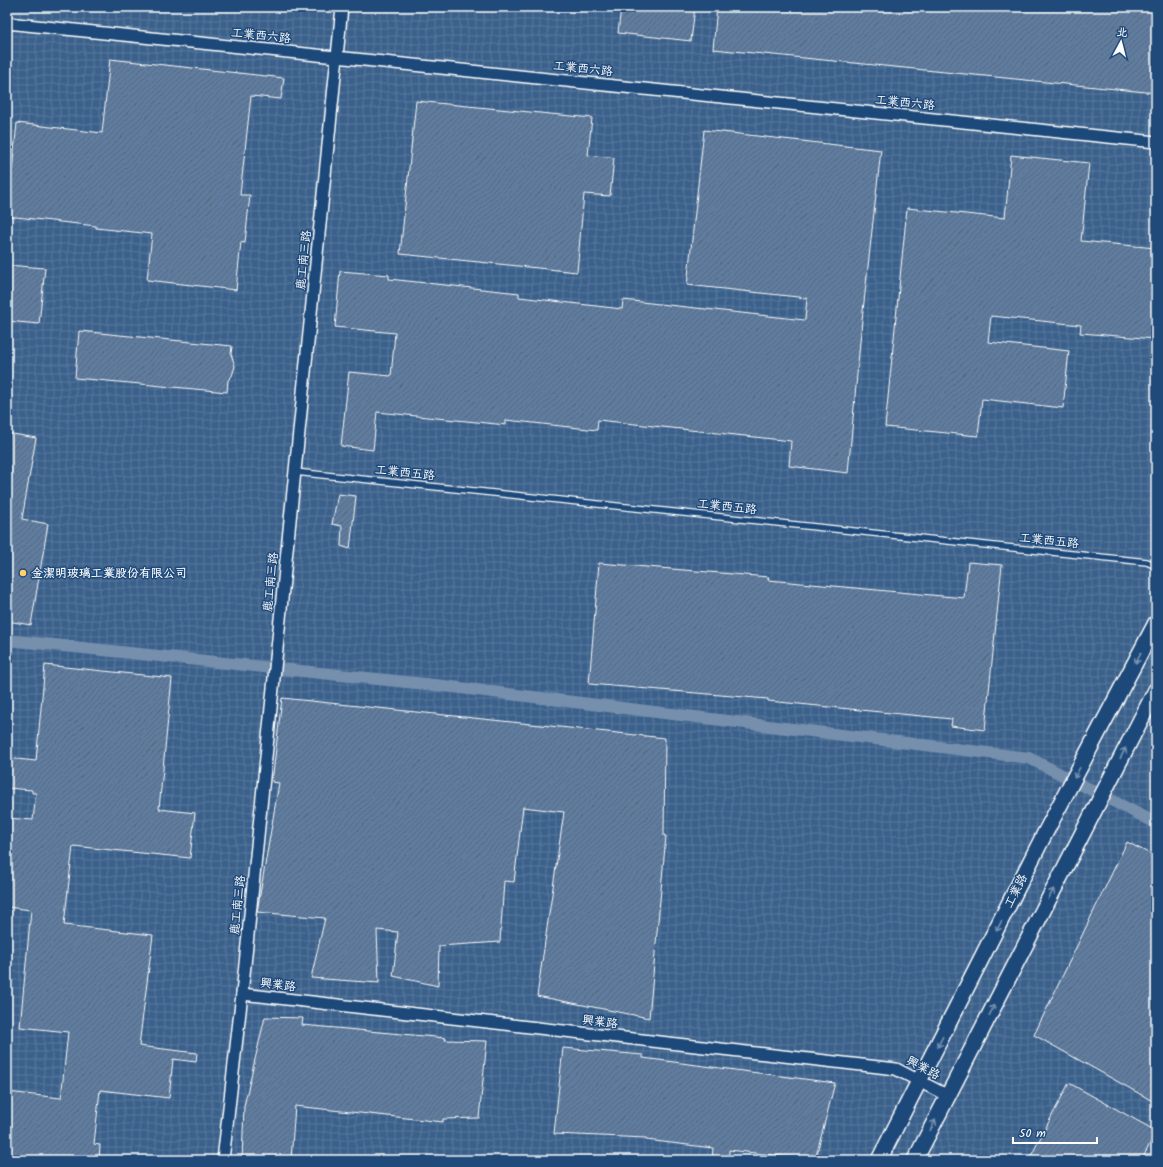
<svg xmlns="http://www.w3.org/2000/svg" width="1163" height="1167" viewBox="0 0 1163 1167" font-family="Kalam,'LXGW WenKai TC',sans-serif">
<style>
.industrial{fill:url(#industrial-grid)}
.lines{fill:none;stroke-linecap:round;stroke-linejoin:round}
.canal{stroke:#748fad;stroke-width:12}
.building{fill:url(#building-hatch);stroke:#fff}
.lane-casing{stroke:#fff;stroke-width:8}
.street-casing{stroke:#fff;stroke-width:14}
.secondary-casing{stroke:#fff;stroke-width:18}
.lane{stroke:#1f4a7a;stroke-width:5.5}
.street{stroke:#1f4a7a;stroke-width:11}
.secondary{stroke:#1f4a7a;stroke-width:15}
.oneway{stroke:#7992af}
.poi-dot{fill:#ffd166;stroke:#1f4a7a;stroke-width:1.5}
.labels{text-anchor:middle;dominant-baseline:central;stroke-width:3;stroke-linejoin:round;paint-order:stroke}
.street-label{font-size:12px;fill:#fff;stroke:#1f4a7a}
.poi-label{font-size:12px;font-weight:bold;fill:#fff;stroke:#1f4a7a;text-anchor:start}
</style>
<defs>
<pattern id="industrial-grid" width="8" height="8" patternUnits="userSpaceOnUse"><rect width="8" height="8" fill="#3b618b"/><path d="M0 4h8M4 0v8" fill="none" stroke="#58799c"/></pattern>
<pattern id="building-hatch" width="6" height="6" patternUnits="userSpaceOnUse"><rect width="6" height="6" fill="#5e7c9f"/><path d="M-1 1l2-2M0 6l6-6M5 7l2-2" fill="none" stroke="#56667a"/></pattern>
</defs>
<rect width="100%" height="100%" fill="#2c5582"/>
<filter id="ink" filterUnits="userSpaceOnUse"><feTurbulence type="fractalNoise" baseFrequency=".025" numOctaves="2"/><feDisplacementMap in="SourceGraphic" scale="8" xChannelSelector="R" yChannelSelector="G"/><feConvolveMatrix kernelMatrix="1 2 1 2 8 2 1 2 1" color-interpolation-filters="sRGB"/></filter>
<g filter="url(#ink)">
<rect class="industrial" x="7" y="7" width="1149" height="1153"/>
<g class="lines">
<polyline class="canal" points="7,640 444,686 1029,758 1156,823"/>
</g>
<g class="building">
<polygon points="621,7 695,7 691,41 618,33"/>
<polygon points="717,7 1156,7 1156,93 713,49"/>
<polygon points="110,59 284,78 281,99 251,96 240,195 250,195 245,243 241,242 236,290 147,280 152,234 96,228 96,226 7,216 7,169 12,170 17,123 102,133"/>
<polygon points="416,101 592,118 588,155 614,158 610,196 584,194 577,272 400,254"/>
<polygon points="704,130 881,150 862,320 848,473 789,466 791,441 598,420 597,430 506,420 506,425 377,412 373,450 341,446 349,372 391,376 395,333 335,327 340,271 389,275 389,279 519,293 519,297 622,309 623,300 805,320 807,298 687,285"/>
<polygon points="1011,155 1089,163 1081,241 1156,248 1156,339 1080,333 1081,325 991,316 988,342 1069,351 1063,408 982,399 978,436 885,427 907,208 1005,218"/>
<polygon points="7,265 45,268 39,324 7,321"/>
<polygon points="79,331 232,346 231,354 235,366 232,376 228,380 227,392 75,378"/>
<polygon points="7,433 36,438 22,519 48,524 31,625 7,621"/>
<polygon points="338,494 356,496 350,549 341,546 342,526 332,524"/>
<polygon points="968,562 1002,565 985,730 951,726 952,719 768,701 768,699 589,684 599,563 769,577 768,580 964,598"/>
<polygon points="45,665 172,678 159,809 195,813 190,858 73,846 64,925 153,935 139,1046 197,1053 196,1062 173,1059 169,1098 100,1090 94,1144 100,1145 99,1160 32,1160 7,1157 7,1092 61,1098 68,1032 20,1027 31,910 7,907 7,818 33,820 36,793 32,793 32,790 7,788 7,758 36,761"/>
<polygon points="282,698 665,738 664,836 666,836 649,1018 537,996 564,812 523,807 514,882 504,881 500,942 439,946 438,986 393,976 398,932 377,930 379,983 311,978 325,918 257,912 279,783 272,782"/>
<polygon points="1127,842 1156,857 1156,1103 1034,1035"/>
<polygon points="265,1017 303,1018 302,1025 446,1038 445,1040 487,1041 479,1118 443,1119 443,1122 295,1106 291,1160 242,1160 244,1106"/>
<polygon points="563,1048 643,1055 643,1058 835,1083 815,1160 729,1150 729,1160 712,1160 713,1148 646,1140 646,1138 554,1134"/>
<polygon points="1069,1083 1156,1131 1142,1160 1038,1160 1031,1156"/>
</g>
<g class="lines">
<defs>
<polyline id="lane" points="295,472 1147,562 1156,566"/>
<g id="street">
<polyline points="7,23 1156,142"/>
<polyline points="242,994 896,1069 948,1096"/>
<polyline points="223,1160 242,994 342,7"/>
</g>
<g id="secondary">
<polyline points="879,1160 1044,835 1156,623"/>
<polyline points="915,1160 1156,690"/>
</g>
</defs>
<use href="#lane" class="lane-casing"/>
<use href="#street" class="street-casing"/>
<use href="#secondary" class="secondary-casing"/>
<use href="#lane" class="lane"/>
<use href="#street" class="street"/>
<use href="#secondary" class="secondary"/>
</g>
<defs><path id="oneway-shaft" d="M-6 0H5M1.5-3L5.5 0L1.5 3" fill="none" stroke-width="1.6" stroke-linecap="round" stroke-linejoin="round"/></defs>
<g class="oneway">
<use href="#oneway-shaft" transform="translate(1138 658) rotate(118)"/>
<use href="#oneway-shaft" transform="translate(1123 753) rotate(-63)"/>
<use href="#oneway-shaft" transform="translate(1077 773) rotate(118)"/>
<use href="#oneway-shaft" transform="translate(1051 894) rotate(-63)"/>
<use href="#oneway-shaft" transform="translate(999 926) rotate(117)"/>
<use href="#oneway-shaft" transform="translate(992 1010) rotate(-63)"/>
<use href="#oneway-shaft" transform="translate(940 1042) rotate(117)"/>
<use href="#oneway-shaft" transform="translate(933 1125) rotate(-63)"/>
</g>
</g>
<circle class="poi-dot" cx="23" cy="573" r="4"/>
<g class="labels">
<g class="street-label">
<text transform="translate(261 36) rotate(6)">工業西六路</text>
<text transform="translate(583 69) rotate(6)">工業西六路</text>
<text transform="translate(905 103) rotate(6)">工業西六路</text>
<text transform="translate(304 260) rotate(-84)">鹿工南三路</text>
<text transform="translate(405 473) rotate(6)">工業西五路</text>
<text transform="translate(727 507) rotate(6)">工業西五路</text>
<text transform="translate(1049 541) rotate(6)">工業西五路</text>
<text transform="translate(271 582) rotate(-84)">鹿工南三路</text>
<text transform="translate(1016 891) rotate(-63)">工業路</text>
<text transform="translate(238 905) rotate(-84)">鹿工南三路</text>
<text transform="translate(278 985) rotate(7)">興業路</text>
<text transform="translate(600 1022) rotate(7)">興業路</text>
<text transform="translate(923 1068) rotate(28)">興業路</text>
</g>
<g class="poi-label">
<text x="31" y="573">金潔明玻璃工業股份有限公司</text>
</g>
</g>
<rect width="1163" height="1167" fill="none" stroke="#1f4a7a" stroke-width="24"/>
<rect x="12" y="12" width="1139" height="1143" fill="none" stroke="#fff" stroke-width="1.5" filter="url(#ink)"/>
<g transform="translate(1121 42) rotate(7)" stroke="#1f4a7a" stroke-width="3" paint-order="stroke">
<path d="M0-3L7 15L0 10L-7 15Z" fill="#ffffff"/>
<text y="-6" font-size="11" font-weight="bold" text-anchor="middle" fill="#ffffff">北</text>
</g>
<path d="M1013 1137v6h84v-6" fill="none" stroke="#ffffff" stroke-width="2"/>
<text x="1019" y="1137" font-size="12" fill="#ffffff" stroke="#1f4a7a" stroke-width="3" paint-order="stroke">50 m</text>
</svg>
